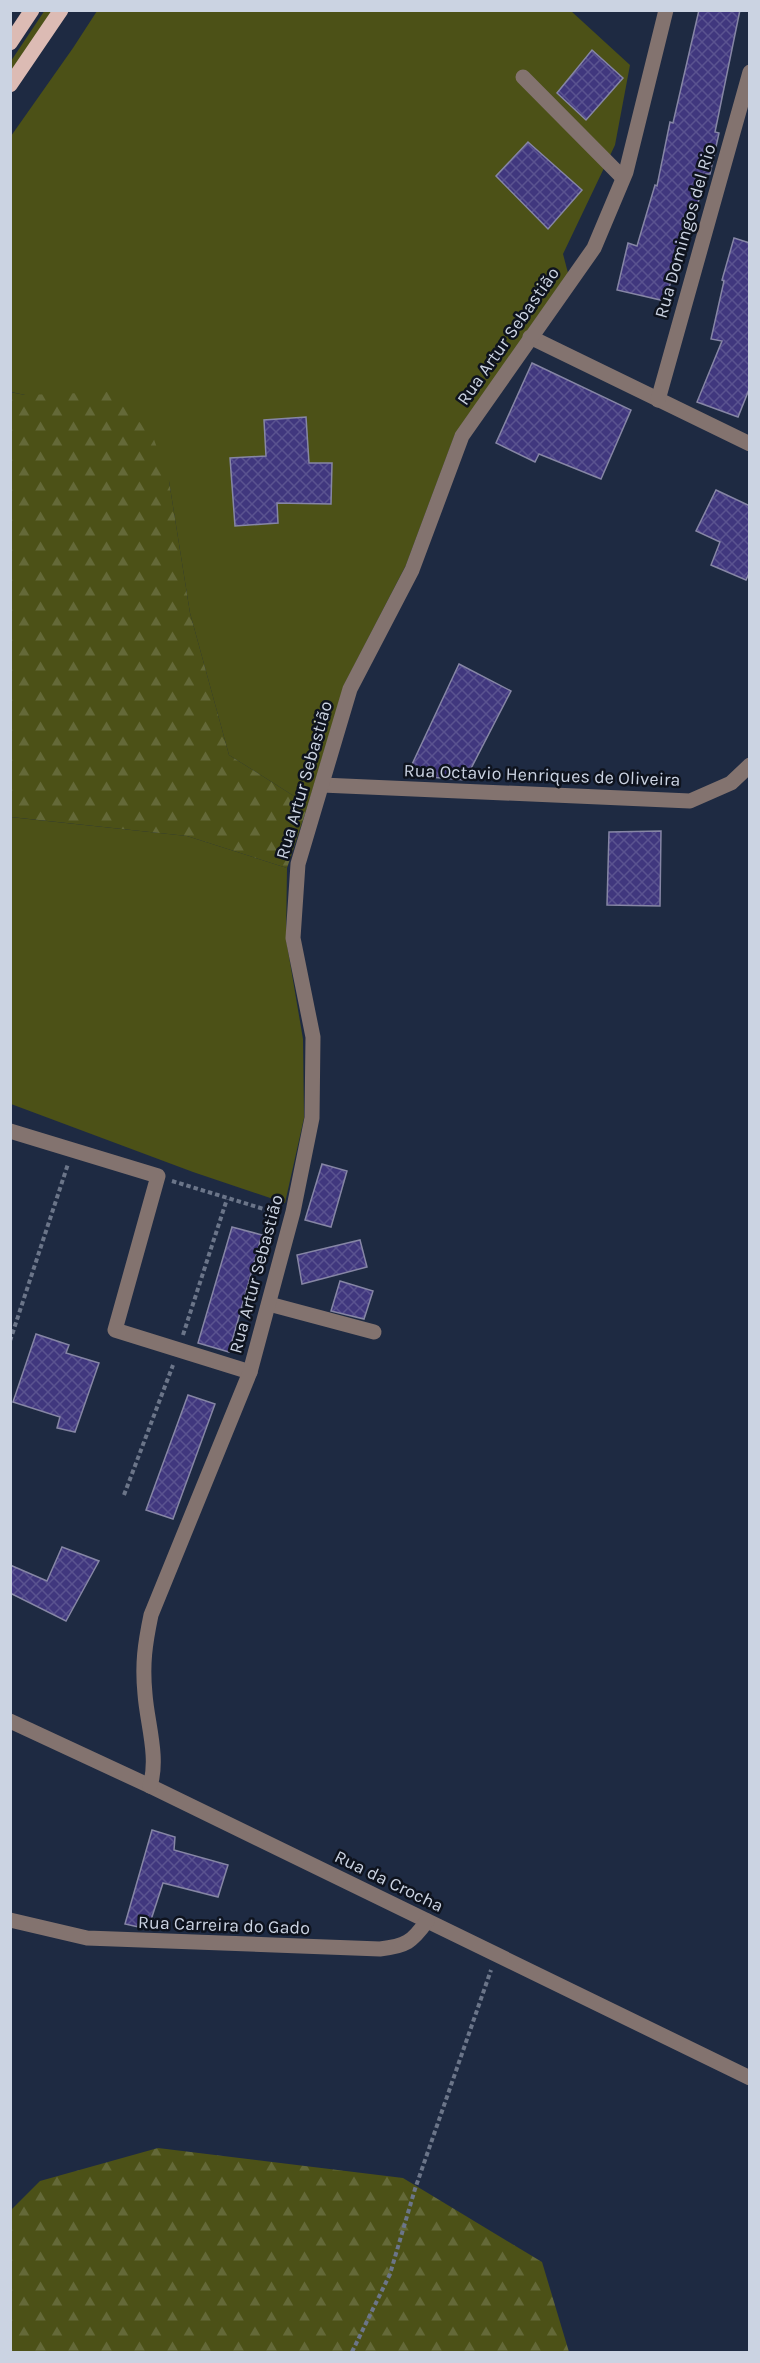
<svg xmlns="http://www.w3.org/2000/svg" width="760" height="2363" viewBox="0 0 760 2363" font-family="Karla,sans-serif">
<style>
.green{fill:#4c5117}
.forest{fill:url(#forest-firs)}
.building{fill:url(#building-cross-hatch);stroke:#8686a5;stroke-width:1.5}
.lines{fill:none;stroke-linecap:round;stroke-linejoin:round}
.path{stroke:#6b7589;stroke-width:4;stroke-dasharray:4.5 3;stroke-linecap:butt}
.minor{stroke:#83736f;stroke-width:15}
.major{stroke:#dcbbb4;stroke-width:15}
.labels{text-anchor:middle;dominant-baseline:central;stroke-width:5;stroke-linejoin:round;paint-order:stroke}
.street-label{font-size:18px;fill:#cbd3e2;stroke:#0e131e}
</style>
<defs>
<pattern id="forest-firs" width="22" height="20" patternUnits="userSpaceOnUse" patternTransform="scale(1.5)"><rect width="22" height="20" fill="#4c5117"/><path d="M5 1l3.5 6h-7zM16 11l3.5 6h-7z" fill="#646938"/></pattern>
<pattern id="building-cross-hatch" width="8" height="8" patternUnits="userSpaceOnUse" patternTransform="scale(1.5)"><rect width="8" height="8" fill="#40377e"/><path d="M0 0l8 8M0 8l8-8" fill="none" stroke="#5a5390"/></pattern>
</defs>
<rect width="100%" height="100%" fill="#1e2a42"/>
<g class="green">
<polygon points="45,10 52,11 11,71 11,61"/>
<polygon points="97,11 571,11 630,65 615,145 563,254 568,273 455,434 406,565 344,685 308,805 229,755 190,613 169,481 25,395 11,392 11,136 73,48"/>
<polygon points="10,817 187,836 287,868 286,939 303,1039 304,1118 285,1203 193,1172 11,1104"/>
</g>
<g class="forest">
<polygon points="10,392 25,395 108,392 152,434 169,481 190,613 229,755 308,805 287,868 187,836 11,817"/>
<polygon points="158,2148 403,2178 542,2262 569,2352 11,2352 11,2210 40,2181"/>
</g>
<g class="building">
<polygon points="699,10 740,10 715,132 719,133 710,174 706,174 688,239 684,238 665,301 617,290 628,243 637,246 655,185 657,186 670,122 673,123"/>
<polygon points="592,50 623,78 586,120 557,93"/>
<polygon points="528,142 582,190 548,229 496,176"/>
<polygon points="734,238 750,243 750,387 738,417 697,402 722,341 711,339 724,281 722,280"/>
<polygon points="532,363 631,410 601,479 539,454 535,462 496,443"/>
<polygon points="306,417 309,463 332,463 331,504 277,503 278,523 235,526 230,458 266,456 264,420"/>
<polygon points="716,490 750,506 750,571 746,580 711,565 720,542 696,531"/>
<polygon points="459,664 511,691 465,780 407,775"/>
<polygon points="661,831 660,906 607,905 609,832"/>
<polygon points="322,1164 347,1171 331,1227 305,1220"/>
<polygon points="232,1227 262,1235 229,1352 198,1343"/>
<polygon points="360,1240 367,1267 302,1284 297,1255"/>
<polygon points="340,1281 373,1291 364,1319 331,1311"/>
<polygon points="36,1334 69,1345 66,1353 99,1363 75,1432 57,1428 60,1417 13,1402"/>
<polygon points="188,1395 215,1404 173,1519 146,1510"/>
<polygon points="62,1547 99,1561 66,1621 10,1593 10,1565 47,1581"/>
<polygon points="152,1830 175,1837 174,1850 228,1865 218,1897 163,1883 148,1929 125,1924"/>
</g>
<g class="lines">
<g class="path">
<polyline points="172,1181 277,1213"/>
<polyline points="183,1335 227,1199"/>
<polyline points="10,1341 68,1164"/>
<polyline points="124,1495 173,1365"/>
<polyline points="352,2352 390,2274 415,2189 491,1970"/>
</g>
<g class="minor">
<polyline points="523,77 623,178"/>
<polyline points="530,337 750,444"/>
<polyline points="658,400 750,72"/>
<polyline points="322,785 690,801 731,783 750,765"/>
<polyline points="10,1131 158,1176 115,1330 250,1372"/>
<polyline points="269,1304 374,1332"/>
<polyline points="10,1721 150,1786 750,2078"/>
<path d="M150 1786C159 1757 147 1723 145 1694 142 1664 145 1644 151 1615L250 1372 293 1212 312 1118 313 1037 293 938 298 864 350 689 412 570 462 436 594 248 626 172 666 10"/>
<path d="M10 1920 87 1938 380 1949C406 1946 412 1942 427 1921"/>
</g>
<g class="major">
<polyline points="10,43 32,10"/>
<polyline points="10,85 61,10"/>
</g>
</g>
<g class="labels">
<g class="street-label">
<text transform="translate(685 231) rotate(-74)">Rua Domingos del Rio</text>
<text transform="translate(508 336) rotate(-55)">Rua Artur Sebastião</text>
<text transform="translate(542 775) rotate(2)">Rua Octavio Henriques de Oliveira</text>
<text transform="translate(304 780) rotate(-74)">Rua Artur Sebastião</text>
<text transform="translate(256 1274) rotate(-75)">Rua Artur Sebastião</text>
<text transform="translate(389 1881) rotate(26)">Rua da Crocha</text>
<text transform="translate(224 1925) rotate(2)">Rua Carreira do Gado</text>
</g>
</g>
<rect width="760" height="2363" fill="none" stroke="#cbd3e2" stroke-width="24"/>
</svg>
